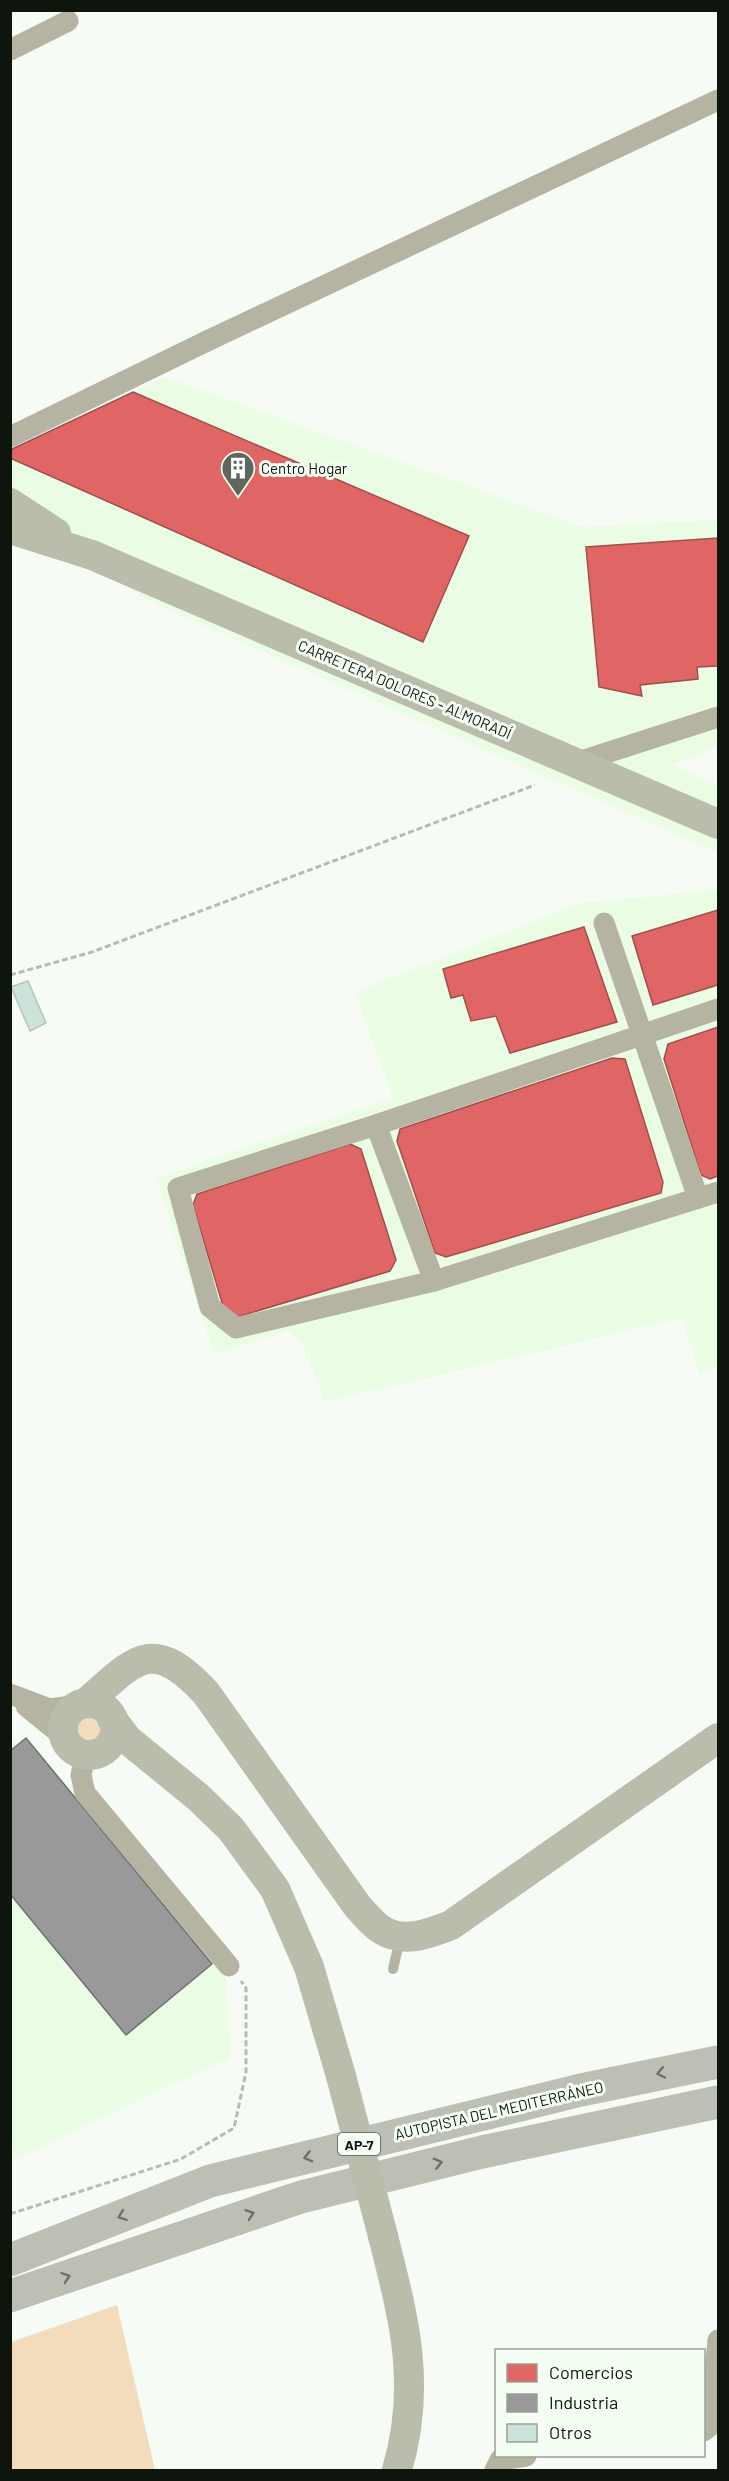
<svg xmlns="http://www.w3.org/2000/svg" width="729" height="2481" viewBox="0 0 729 2481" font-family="Barlow,sans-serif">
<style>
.built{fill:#ebfce5}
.green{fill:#f3dcbb}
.shops{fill:#e06666;stroke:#a14e4b;stroke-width:1.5}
.industry{fill:#999;stroke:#6f716f;stroke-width:1.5}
.building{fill:#cce3da;stroke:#b8c1bc;stroke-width:1.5}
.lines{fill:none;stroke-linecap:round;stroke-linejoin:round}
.path{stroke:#babaaf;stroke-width:3;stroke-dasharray:6 3;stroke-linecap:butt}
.lane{stroke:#b5b4a3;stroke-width:10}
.street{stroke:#b5b4a3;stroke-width:21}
.secondary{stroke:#babcac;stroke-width:30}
.highway{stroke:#bdbfb4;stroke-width:33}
.secondary-bridge{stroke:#babcac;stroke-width:30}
.oneway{stroke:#6e7268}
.labels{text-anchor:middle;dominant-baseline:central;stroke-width:6;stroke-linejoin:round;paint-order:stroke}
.shield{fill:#f5fef2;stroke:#535b51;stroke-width:1.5}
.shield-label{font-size:14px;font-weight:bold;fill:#0e150c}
.poi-label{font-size:15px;fill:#0e150c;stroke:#f5fef2;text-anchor:start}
.street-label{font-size:15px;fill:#0e150c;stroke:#f5fef2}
</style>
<rect width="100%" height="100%" fill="#f6fbf5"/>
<g class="built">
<polygon points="165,377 582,527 718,520 718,746 673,765 718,785 718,853 144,599 63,539 11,489 10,450"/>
<polygon points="718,890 718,1368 699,1373 682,1318 325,1402 302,1343 288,1331 214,1354 156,1178 393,1098 355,992 580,903"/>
<polygon points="10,1734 226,1978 230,2057 16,2159 10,2156"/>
</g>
<g class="green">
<circle cx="89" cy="1729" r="11"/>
<polygon points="117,2305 155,2470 11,2470 11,2342"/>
</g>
<g class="shops">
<polygon points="133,392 469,536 423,642 10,458 10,450"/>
<polygon points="718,538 718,666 697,667 698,679 640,685 642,696 599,687 586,547"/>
<polygon points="718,910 718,985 653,1005 632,936"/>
<polygon points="584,927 617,1022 510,1053 496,1016 471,1021 463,995 451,998 443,969"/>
<polygon points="718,1027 718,1176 710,1179 701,1175 664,1059 668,1044"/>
<polygon points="612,1058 625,1059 663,1182 661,1193 446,1257 435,1253 397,1141 400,1129"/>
<polygon points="350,1144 361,1149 396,1260 390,1271 237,1317 223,1306 193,1205 197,1194"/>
</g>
<polygon class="industry" points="26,1738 212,1964 126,2035 10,1894 10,1751"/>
<polygon class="building" points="28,981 46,1023 30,1031 11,987"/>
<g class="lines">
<g class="path">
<polyline points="10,975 92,952 535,785"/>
<polyline points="10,2214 181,2159 234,2128 246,2072 246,1988 241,1981"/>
</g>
<polyline class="lane" points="393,1969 400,1939"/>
<g class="street">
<polyline points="10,50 68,21"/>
<polyline points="10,437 205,342 718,100"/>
<polyline points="575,763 718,717"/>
<polyline points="604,923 698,1198"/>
<polyline points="718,1009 376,1125 178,1188 210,1307 236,1328 434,1281 718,1192"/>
<polyline points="376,1125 434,1281"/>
<polyline points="10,1694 50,1709 78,1705"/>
<polyline points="26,1706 63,1736"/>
<polyline points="85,1755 81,1775 85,1793 229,1966"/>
<polyline points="704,2431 710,2426 718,2340"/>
<polyline points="495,2470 500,2460 526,2456"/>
</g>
<g class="secondary">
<polyline points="10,503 56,533"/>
<polyline points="10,529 92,555 718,824"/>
<path d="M86 1703C136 1659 152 1635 206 1693L358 1907C365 1914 373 1925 382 1930 405 1944 430 1933 451 1925L718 1738"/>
<circle cx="89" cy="1729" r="26"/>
<polyline points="112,1719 128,1740 198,1797 231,1829 275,1889 309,1967 341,2076"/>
<path d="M383 2236C404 2319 422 2385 397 2470"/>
</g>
<g class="highway">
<polyline points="10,2260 210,2181 581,2090 718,2062"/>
<polyline points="10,2296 301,2197 482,2152 718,2102"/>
</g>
<polyline class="secondary-bridge" points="341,2076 383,2236"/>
</g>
<defs><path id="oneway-chevron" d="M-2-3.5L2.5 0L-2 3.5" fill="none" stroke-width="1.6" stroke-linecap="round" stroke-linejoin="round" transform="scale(1.5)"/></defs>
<g class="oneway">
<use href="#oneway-chevron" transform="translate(661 2073) rotate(168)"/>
<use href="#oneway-chevron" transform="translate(308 2157) rotate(166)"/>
<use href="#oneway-chevron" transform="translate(438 2163) rotate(-14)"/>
<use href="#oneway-chevron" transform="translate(250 2214) rotate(-19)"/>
<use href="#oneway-chevron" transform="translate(122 2216) rotate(159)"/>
<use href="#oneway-chevron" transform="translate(66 2277) rotate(-19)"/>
</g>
<defs>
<symbol id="building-pin" viewBox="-11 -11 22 30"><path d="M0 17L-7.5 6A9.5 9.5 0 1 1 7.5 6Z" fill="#5f665e" stroke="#f5fef2"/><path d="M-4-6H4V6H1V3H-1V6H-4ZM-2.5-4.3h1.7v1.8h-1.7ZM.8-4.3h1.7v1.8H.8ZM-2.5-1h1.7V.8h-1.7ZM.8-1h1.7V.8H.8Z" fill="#fff"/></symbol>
</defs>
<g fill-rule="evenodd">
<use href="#building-pin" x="219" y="449" width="38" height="52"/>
</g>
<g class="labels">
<rect class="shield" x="338" y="2133" width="42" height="22" rx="4.5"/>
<g class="shield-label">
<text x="359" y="2144">AP-7</text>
</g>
<g class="poi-label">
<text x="261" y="468">Centro Hogar</text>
</g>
<g class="street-label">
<text transform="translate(405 689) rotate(23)">CARRETERA DOLORES - ALMORADÍ</text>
<text transform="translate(499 2110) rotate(-13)">AUTOPISTA DEL MEDITERRÁNEO</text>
</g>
</g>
<rect width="729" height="2481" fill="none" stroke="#0e150c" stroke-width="24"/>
<rect x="495" y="2349" width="210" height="108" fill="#f5fef2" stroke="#99a196" stroke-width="1.5"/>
<rect x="507" y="2364" width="30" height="18" fill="#e06666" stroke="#99a196" stroke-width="1.5"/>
<text x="549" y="2379" font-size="18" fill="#0e150c">Comercios</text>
<rect x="507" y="2394" width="30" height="18" fill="#999999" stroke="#99a196" stroke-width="1.5"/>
<text x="549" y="2409" font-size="18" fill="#0e150c">Industria</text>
<rect x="507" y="2424" width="30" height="18" fill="#cce3da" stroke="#99a196" stroke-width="1.5"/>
<text x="549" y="2439" font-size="18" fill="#0e150c">Otros</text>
</svg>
